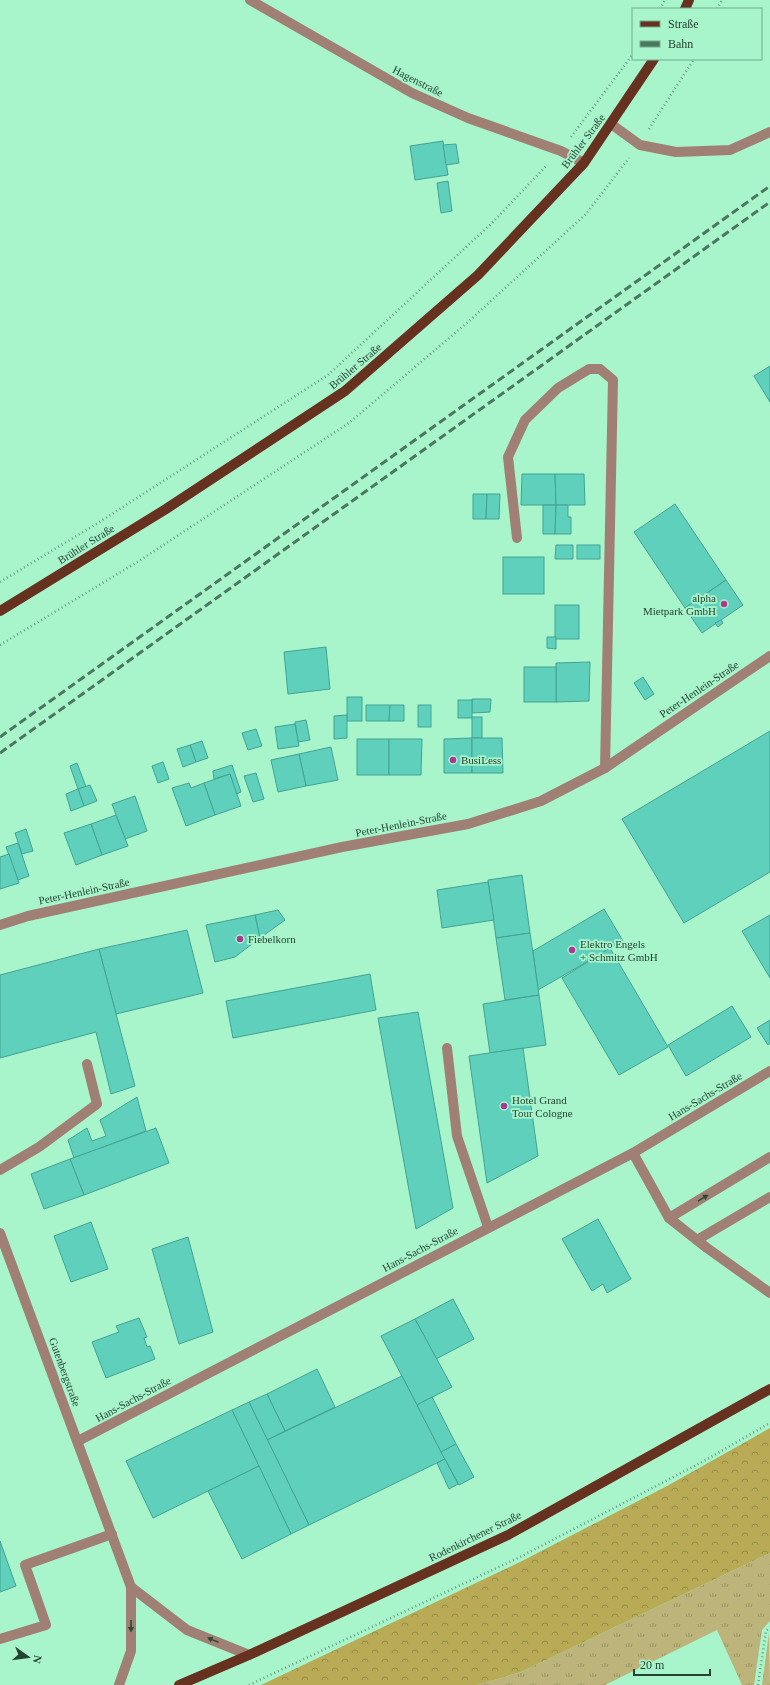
<svg xmlns="http://www.w3.org/2000/svg" width="770" height="1685" viewBox="0 0 770 1685" font-family="Georgia,serif">
<style>
.grass{fill:url(#grass-tufts)}
.forest{fill:url(#forest-crowns)}
.building{fill:#5fd0bc;stroke:#42a392}
.lines{fill:none;stroke-linecap:round;stroke-linejoin:round}
.path{stroke:#689f82;stroke-width:2.5;stroke-dasharray:1 3;stroke-linecap:butt}
.minor{stroke:#a08075;stroke-width:10}
.major{stroke:#66321f;stroke-width:10}
.rail{stroke:#4a775f;stroke-width:3;stroke-dasharray:8 4;stroke-linecap:butt}
.oneway{fill:#30493a}
.poi-dot{fill:#ae388f;stroke:#a8f4cb;stroke-width:1.5}
.labels{text-anchor:middle;dominant-baseline:central;stroke-width:3.5;stroke-linejoin:round;paint-order:stroke}
.street-label{font-size:11px;fill:#244333;stroke:#a8f4cb}
.poi-label{font-size:11px;fill:#244333;stroke:#a8f4cb;text-anchor:start}
</style>
<defs>
<pattern id="grass-tufts" width="24" height="20" patternUnits="userSpaceOnUse"><rect width="24" height="20" fill="#bdb47b"/><path d="M3 7l-1-3M5 7V3M7 7l1-3M15 17l-1-3M17 17v-4M19 17l1-3" fill="none" stroke="#999465"/></pattern>
<pattern id="forest-crowns" width="20" height="18" patternUnits="userSpaceOnUse"><rect width="20" height="18" fill="#b9ab56"/><path d="M2 6a3 3 0 1 1 6 0M12 15a3 3 0 1 1 6 0" fill="none" stroke="#968d48"/></pattern>
</defs>
<rect width="100%" height="100%" fill="#a8f4cb"/>
<g class="grass">
<polygon points="770,1553 770,1621 762,1630 754,1685 742,1685 717,1630 605,1685 477,1685 521,1672"/>
<polygon points="769,1633 770,1685 762,1685"/>
</g>
<polygon class="forest" points="770,1428 770,1553 521,1672 477,1685 261,1685 522,1561 667,1486"/>
<g class="building">
<polygon points="443,141 448,175 415,180 410,146"/>
<polygon points="456,144 459,163 446,165 443,145"/>
<polygon points="448,181 452,211 441,213 437,183"/>
<polygon points="770,366 770,402 754,376"/>
<polygon points="522,474 555,474 556,505 521,505"/>
<polygon points="555,474 584,474 585,505 556,505"/>
<polygon points="473,494 487,494 486,519 473,519"/>
<polygon points="487,494 500,494 499,519 486,519"/>
<polygon points="675,504 726,580 685,608 634,532"/>
<polygon points="543,505 556,505 555,534 543,534"/>
<polygon points="556,505 568,505 568,517 571,517 571,534 555,534"/>
<polygon points="556,545 573,545 573,559 555,559"/>
<rect x="577" y="545" width="23" height="14"/>
<rect x="503" y="557" width="41" height="37"/>
<polygon points="726,580 743,605 702,633 685,608"/>
<rect x="555" y="605" width="24" height="34"/>
<polygon points="721,620 723,623 718,627 715,623"/>
<polygon points="547,637 556,637 556,649 547,648"/>
<polygon points="326,647 330,689 288,694 284,652"/>
<polygon points="590,662 589,701 556,702 556,663"/>
<rect x="524" y="667" width="32" height="35"/>
<polygon points="643,677 654,694 645,700 634,683"/>
<rect x="347" y="697" width="15" height="24"/>
<polygon points="472,699 491,699 490,712 472,713"/>
<rect x="458" y="700" width="14" height="18"/>
<polygon points="366,705 390,705 389,721 366,721"/>
<polygon points="390,705 404,705 404,721 389,721"/>
<rect x="418" y="705" width="13" height="22"/>
<polygon points="347,715 347,738 334,739 334,716"/>
<rect x="472" y="717" width="10" height="21"/>
<polygon points="306,720 310,740 298,742 295,722"/>
<polygon points="295,724 299,746 278,749 275,727"/>
<polygon points="256,729 262,746 248,750 242,733"/>
<polygon points="770,731 770,872 684,923 622,819"/>
<polygon points="472,738 472,773 444,773 444,739"/>
<polygon points="472,738 502,738 503,773 472,773"/>
<rect x="357" y="739" width="32" height="36"/>
<polygon points="389,739 422,739 421,775 389,775"/>
<polygon points="202,741 208,758 196,762 190,745"/>
<polygon points="190,745 196,762 183,767 177,749"/>
<polygon points="331,747 338,780 306,786 299,754"/>
<polygon points="299,754 306,786 278,792 271,760"/>
<polygon points="163,762 169,779 158,783 152,766"/>
<polygon points="77,763 86,787 78,789 70,766"/>
<polygon points="232,765 241,792 236,794 230,774 214,779 213,771"/>
<polygon points="256,773 264,799 253,802 244,776"/>
<polygon points="230,774 241,806 215,815 204,783"/>
<polygon points="189,783 191,788 204,783 215,815 186,826 172,788"/>
<polygon points="90,785 97,801 84,806 78,789"/>
<polygon points="78,789 84,806 71,811 66,794"/>
<polygon points="135,796 147,831 125,839 112,804"/>
<polygon points="116,815 128,846 102,855 91,824"/>
<polygon points="91,824 102,855 76,865 64,833"/>
<polygon points="26,829 33,851 22,854 15,833"/>
<polygon points="18,843 29,876 18,880 6,847"/>
<polygon points="9,854 19,883 0,889 0,857"/>
<polygon points="522,875 530,933 496,938 488,880"/>
<polygon points="488,882 494,920 442,928 437,890"/>
<polygon points="604,909 623,941 538,990 533,951"/>
<polygon points="278,910 285,920 260,938 255,915"/>
<polygon points="255,915 260,938 235,957 215,962 206,925"/>
<polygon points="770,915 770,978 742,931"/>
<polygon points="187,930 203,993 116,1014 99,949"/>
<polygon points="530,933 539,995 505,1000 496,938"/>
<polygon points="610,948 668,1047 619,1075 562,978"/>
<polygon points="99,949 135,1086 111,1094 96,1032 0,1058 0,975"/>
<polygon points="370,974 376,1010 233,1038 226,1001"/>
<polygon points="539,995 546,1045 490,1053 483,1004"/>
<polygon points="732,1006 751,1037 686,1076 668,1045"/>
<polygon points="418,1012 453,1208 416,1229 378,1018"/>
<polygon points="770,1020 770,1043 768,1045 757,1028"/>
<polygon points="523,1048 538,1156 487,1183 469,1056"/>
<polygon points="137,1097 146,1131 74,1158 68,1140 87,1128 92,1141 106,1136 100,1120"/>
<polygon points="156,1128 169,1163 84,1195 70,1159"/>
<polygon points="70,1159 84,1195 44,1209 31,1174"/>
<polygon points="598,1219 631,1279 607,1293 603,1284 592,1291 562,1239"/>
<polygon points="91,1222 108,1269 71,1282 54,1236"/>
<polygon points="188,1237 213,1332 179,1344 152,1249"/>
<polygon points="453,1299 474,1339 436,1359 415,1319"/>
<polygon points="139,1318 147,1337 144,1338 147,1347 150,1346 155,1359 106,1378 92,1342 119,1332 116,1326"/>
<polygon points="415,1319 452,1387 417,1405 381,1336"/>
<polygon points="317,1369 335,1407 285,1431 267,1394"/>
<polygon points="402,1376 445,1459 309,1525 267,1440"/>
<polygon points="267,1394 285,1431 267,1440 249,1402"/>
<polygon points="432,1397 456,1444 441,1452 417,1405"/>
<polygon points="249,1402 309,1525 291,1534 232,1410"/>
<polygon points="232,1410 259,1466 153,1518 126,1461"/>
<polygon points="456,1444 474,1477 459,1485 441,1452"/>
<polygon points="445,1459 458,1484 449,1489 437,1463"/>
<polygon points="259,1466 291,1534 242,1559 208,1491"/>
<polygon points="0,1541 16,1586 0,1592"/>
</g>
<g class="lines">
<g class="path">
<polyline points="660,9 665,0"/>
<polyline points="717,9 722,0"/>
<polyline points="649,129 694,59"/>
<polyline points="571,137 633,54"/>
<polyline points="0,582 98,523 328,375 493,222 547,165"/>
<polyline points="0,645 139,561 349,423 468,322 586,214 629,158"/>
<polyline points="249,1685 520,1557 704,1461 770,1423"/>
<polyline points="758,1685 766,1631 770,1627"/>
</g>
<g class="minor">
<polyline points="250,0 412,93 468,118 561,151 584,163"/>
<polyline points="611,124 640,145 676,152 730,150 770,132"/>
<polyline points="517,538 508,457 525,420 558,388 589,369 600,369 613,380 605,768"/>
<polyline points="0,925 28,916 342,847 468,824 541,801 605,768 770,656"/>
<polyline points="447,1048 457,1136 488,1227"/>
<polyline points="633,1153 669,1218 707,1248 770,1293"/>
<polyline points="0,1170 39,1147 97,1104 87,1064"/>
<polyline points="669,1218 770,1157"/>
<polyline points="0,1233 131,1587 131,1651 119,1685"/>
<polyline points="697,1240 770,1197"/>
<polyline points="78,1441 633,1153 770,1071"/>
<polyline points="131,1587 187,1630 249,1655"/>
<polyline points="0,1639 46,1625 25,1565 112,1534"/>
</g>
<g class="major">
<polyline points="685,9 689,0"/>
<polyline points="0,611 166,509 345,391 478,275 584,163 654,59"/>
<polyline points="179,1685 249,1655 508,1535 770,1389"/>
</g>
<g class="rail">
<polyline points="0,737 770,186"/>
<polyline points="0,753 770,202"/>
</g>
</g>
<defs><path id="oneway-solid" d="M-6-.8H1V-3.2L6.5 0L1 3.2V.8H-6Z"/></defs>
<g class="oneway">
<use href="#oneway-solid" transform="translate(703 1198) rotate(-31)"/>
<use href="#oneway-solid" transform="translate(131 1626) rotate(90)"/>
<use href="#oneway-solid" transform="translate(213 1640) rotate(-158)"/>
</g>
<g class="poi-dot">
<circle cx="724" cy="604" r="4"/>
<circle cx="453" cy="760" r="4"/>
<circle cx="240" cy="939" r="4"/>
<circle cx="572" cy="950" r="4"/>
<circle cx="504" cy="1106" r="4"/>
</g>
<g class="labels">
<g class="street-label">
<text transform="translate(418 81) rotate(27)">Hagenstraße</text>
<text transform="translate(583 141) rotate(-53)">Brühler Straße</text>
<text transform="translate(355 366) rotate(-40)">Brühler Straße</text>
<text transform="translate(86 544) rotate(-32)">Brühler Straße</text>
<text transform="translate(699 689) rotate(-34)">Peter-Henlein-Straße</text>
<text transform="translate(401 824) rotate(-11)">Peter-Henlein-Straße</text>
<text transform="translate(84 891) rotate(-12)">Peter-Henlein-Straße</text>
<text transform="translate(705 1096) rotate(-31)">Hans-Sachs-Straße</text>
<text transform="translate(420 1249) rotate(-28)">Hans-Sachs-Straße</text>
<text transform="translate(65 1372) rotate(70)">Gutenbergstraße</text>
<text transform="translate(133 1399) rotate(-28)">Hans-Sachs-Straße</text>
<text transform="translate(475 1536) rotate(-26)">Rodenkirchener Straße</text>
</g>
<g class="poi-label">
<text x="716" y="598" text-anchor="end">alpha<tspan x="716" dy="13">Mietpark GmbH</tspan></text>
<text x="461" y="760">BusiLess</text>
<text x="248" y="939">Fiebelkorn</text>
<text x="580" y="944">Elektro Engels<tspan x="580" dy="13">+ Schmitz GmbH</tspan></text>
<text x="512" y="1100">Hotel Grand<tspan x="512" dy="13">Tour Cologne</tspan></text>
</g>
</g>
<rect x="632" y="8" width="130" height="52" fill="#a8f4cb" stroke="#73ad8e"/>
<rect x="640" y="21" width="20" height="6" fill="#66321f" stroke="#73ad8e"/>
<text x="668" y="28" font-size="12" fill="#244333">Straße</text>
<rect x="640" y="41" width="20" height="6" fill="#4a775f" stroke="#73ad8e"/>
<text x="668" y="48" font-size="12" fill="#244333">Bahn</text>
<g transform="translate(28 1657) rotate(104)" stroke="#a8f4cb" stroke-width="3" paint-order="stroke">
<path d="M0-3L7 15L0 10L-7 15Z" fill="#244333"/>
<text y="-6" font-size="11" font-weight="bold" text-anchor="middle" fill="#244333">N</text>
</g>
<path d="M634 1669v6h76v-6" fill="none" stroke="#244333" stroke-width="2"/>
<text x="640" y="1669" font-size="12" fill="#244333" stroke="#a8f4cb" stroke-width="3" paint-order="stroke">20 m</text>
</svg>
